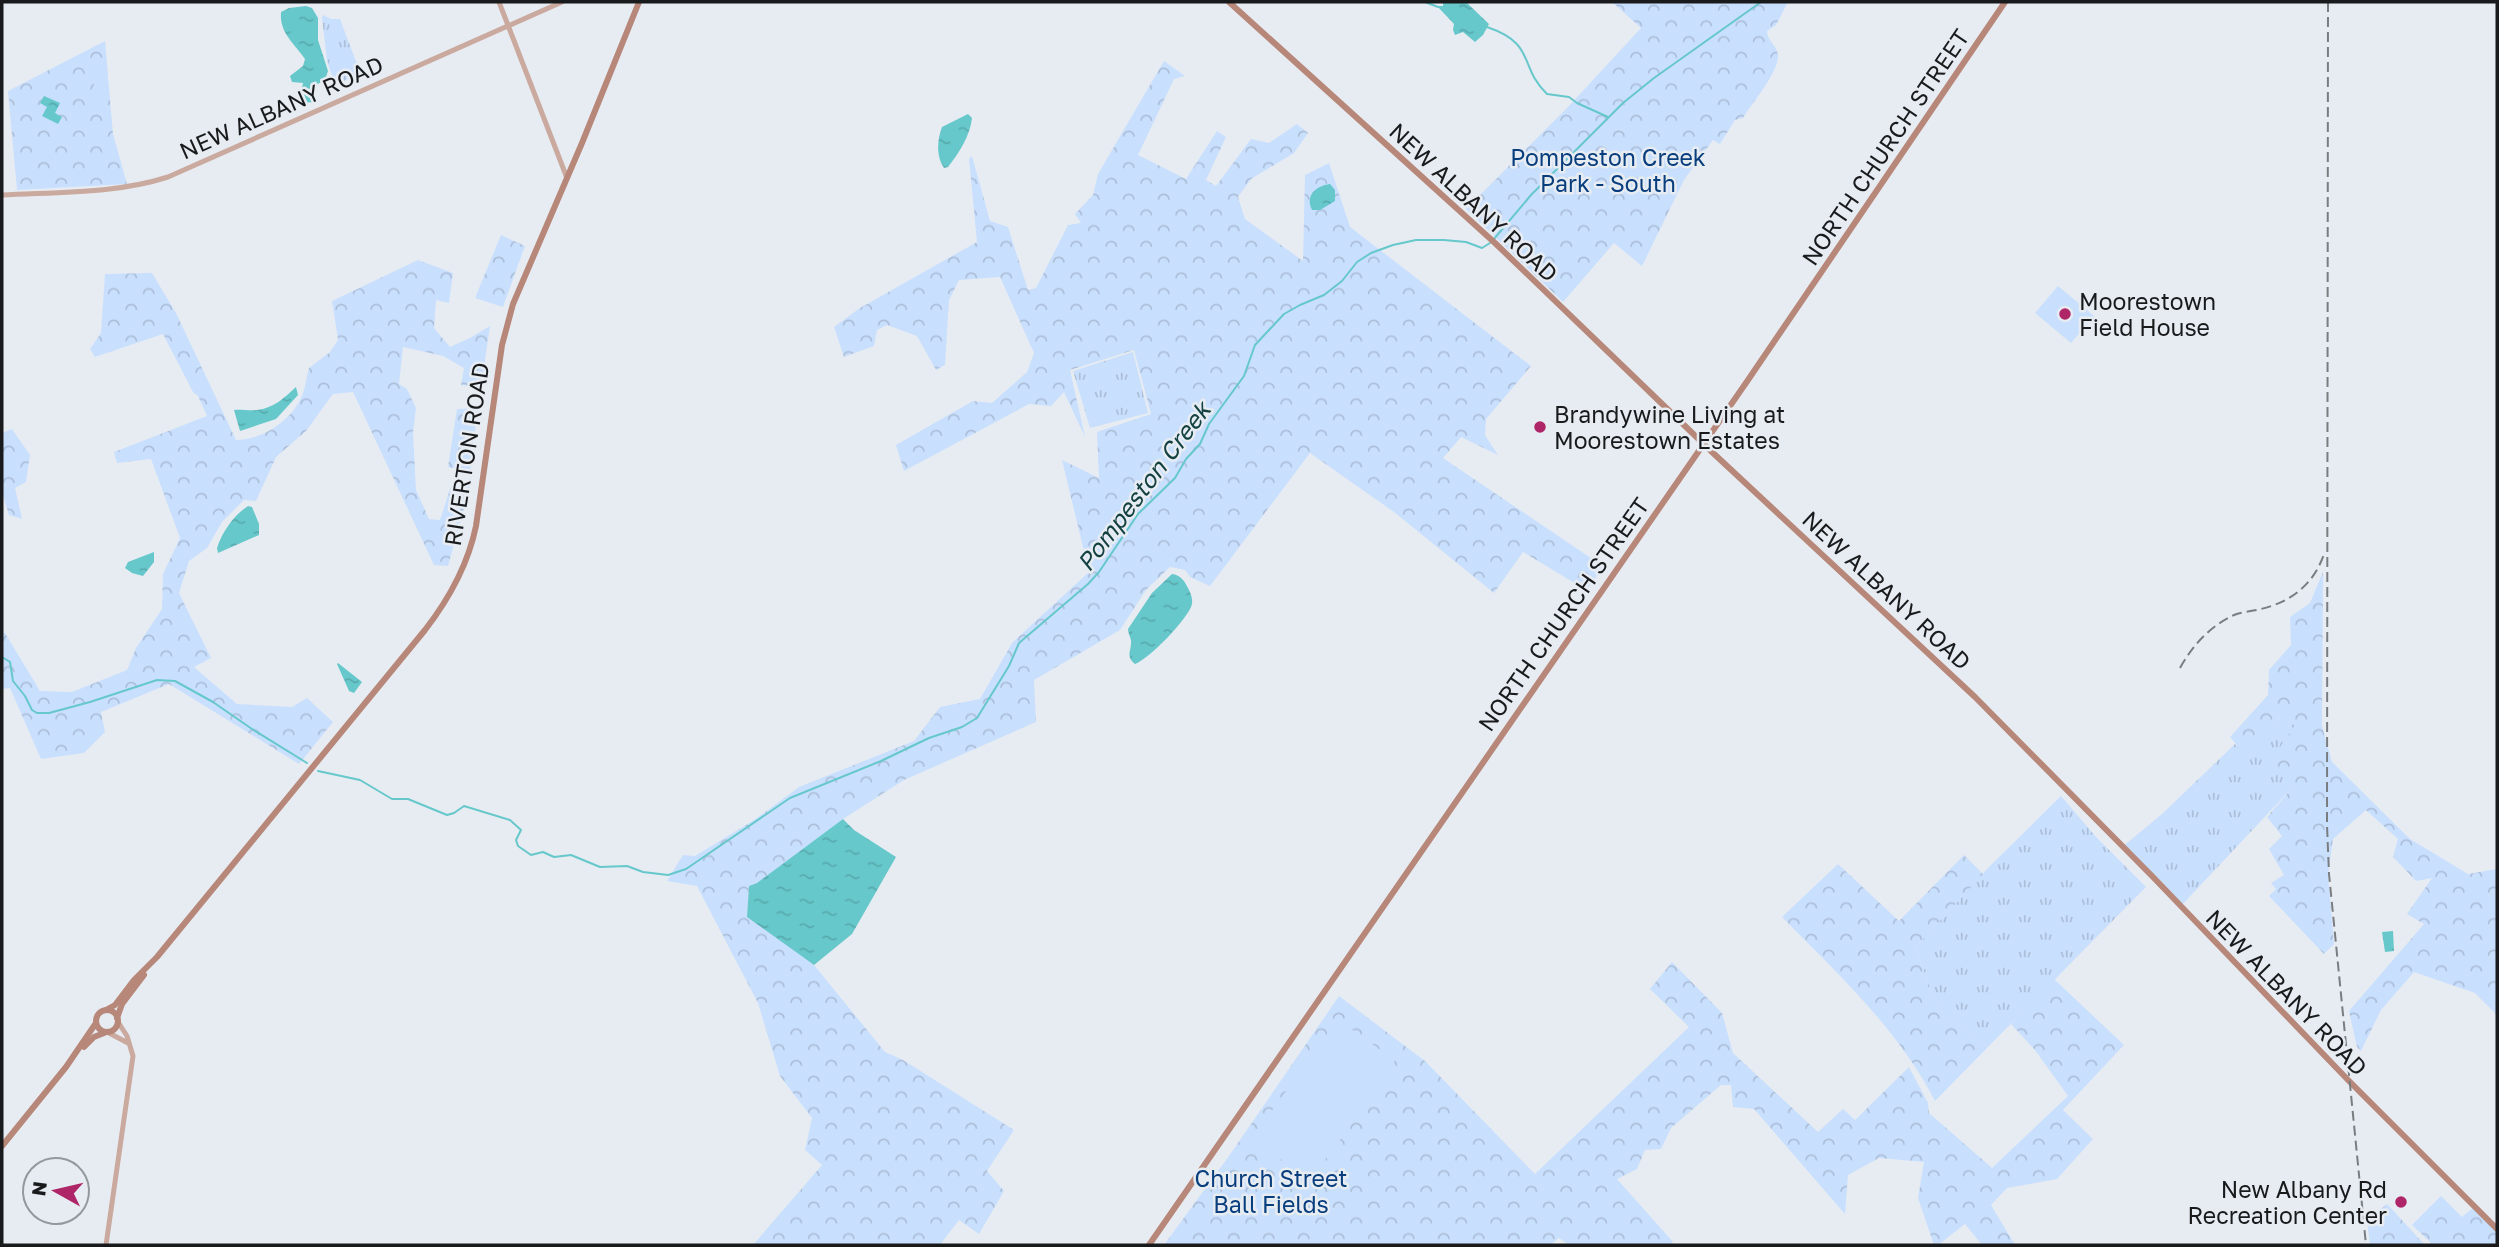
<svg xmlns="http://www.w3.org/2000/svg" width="2499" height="1247" viewBox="0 0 2499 1247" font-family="'Golos Text',sans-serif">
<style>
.grass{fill:url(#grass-tufts)}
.forest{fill:url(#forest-crowns)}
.pitch{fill:#c9dffe}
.water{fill:url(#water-ripples)}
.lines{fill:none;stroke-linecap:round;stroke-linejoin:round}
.stream{stroke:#66c8cb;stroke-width:2}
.tertiary{stroke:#caa99e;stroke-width:5}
.secondary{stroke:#b78779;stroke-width:6}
.rail{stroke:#797d80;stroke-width:2;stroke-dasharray:10 5;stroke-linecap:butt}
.poi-dot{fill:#ae2668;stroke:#e7ecf2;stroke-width:2.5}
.labels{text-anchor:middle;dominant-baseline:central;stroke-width:5;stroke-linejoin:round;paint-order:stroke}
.street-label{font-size:23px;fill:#181a1c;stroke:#e7ecf2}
.park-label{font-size:23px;fill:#083d7e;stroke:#e7ecf2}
.poi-label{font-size:23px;fill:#181a1c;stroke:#e7ecf2;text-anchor:start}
.water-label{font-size:24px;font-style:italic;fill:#134142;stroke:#e7ecf2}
</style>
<defs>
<pattern id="grass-tufts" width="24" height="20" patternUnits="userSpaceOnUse" patternTransform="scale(1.75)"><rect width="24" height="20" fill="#c9dffe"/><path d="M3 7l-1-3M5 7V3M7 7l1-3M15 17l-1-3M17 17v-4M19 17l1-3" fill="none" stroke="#acbfd9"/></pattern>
<pattern id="forest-crowns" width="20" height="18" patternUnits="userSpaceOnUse" patternTransform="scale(1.75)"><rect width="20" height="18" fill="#c9dffe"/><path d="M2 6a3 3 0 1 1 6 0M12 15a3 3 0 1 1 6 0" fill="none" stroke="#acbfd9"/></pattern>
<pattern id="water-ripples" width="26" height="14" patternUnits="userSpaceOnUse" patternTransform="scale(1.75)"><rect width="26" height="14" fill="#66c8cb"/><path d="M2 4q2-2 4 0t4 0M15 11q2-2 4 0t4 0" fill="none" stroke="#58abae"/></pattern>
</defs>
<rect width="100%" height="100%" fill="#e7ecf2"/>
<g class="grass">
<polygon points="323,15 331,19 340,19 360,72 335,86 327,60 322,18"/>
<polygon points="1133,352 1148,413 1090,428 1073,371"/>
<polygon points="2279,718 2296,725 2292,788 2180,907 2121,848 2162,814 2235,744 2241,749"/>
<polygon points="2061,796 2096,837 2146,887 1988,1047 1938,1009 1915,948 1988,868"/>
</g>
<g class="forest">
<path d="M1612 2H1788L1776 25 1767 31C1767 41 1777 45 1778 55 1779 72 1752 103 1743 118L1735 120 1720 144 1713 140 1684 180 1642 266 1614 243 1563 302 1466 209 1567 108 1641 28Z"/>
<polygon points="105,41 113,134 127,184 17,190 8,91"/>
<polygon points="1164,61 1185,76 1174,79 1138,155 1186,179 1217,131 1226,137 1206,180 1216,186 1251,139 1269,143 1297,124 1308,133 1294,153 1251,179 1238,197 1245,219 1303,261 1305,175 1329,163 1350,227 1531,366 1486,419 1485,435 1498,455 1461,437 1443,458 1604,567 1586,590 1523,552 1494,593 1394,512 1310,453 1210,586 1190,577 1185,570 1170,567 1146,590 1120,630 1034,680 1036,722 904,780 843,819 757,883 749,886 747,917 814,965 885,1052 903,1060 1014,1130 987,1171 1004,1191 979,1234 959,1220 940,1245 753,1245 822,1165 805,1150 812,1118 780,1076 758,1003 697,886 667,881 683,855 695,856 754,820 799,787 914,741 940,707 980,699 1012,643 1089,572 1062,460 1099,478 1097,432 1151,414 1134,350 1070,370 1085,437 1064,392 1051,406 1029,404 904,471 896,445 973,401 992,403 1027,372 1034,353 1000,277 959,280 949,300 945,365 936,370 917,336 887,325 877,330 874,346 844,357 834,327 860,308 977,242 969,159 972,156 990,221 1008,227 1028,290 1036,288 1068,225 1081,223 1075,214 1093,195 1098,174"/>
<polygon points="501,235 525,246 503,307 475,298"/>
<path d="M418 260 453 273 449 303 436 300 434 328 450 347 470 338 490 326 481 387 461 385 464 368 443 356 403 347 399 384 407 389 416 408 413 432 416 490 429 519 440 520 451 486H470L448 566 434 565 353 392 333 394 306 431 276 457 256 501 244 500 222 522 207 548 189 561 179 593 211 658 194 667 237 704 292 707 307 698 333 722 299 764 169 684 101 712 105 732 84 753 41 759 10 688 2 689V633H5L40 691 72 692 127 670 136 648 162 609 163 574 180 538 151 459 117 463 114 452 207 416 198 396 193 392 163 334 95 357 90 349 101 333 105 274 152 273 176 313 236 440C264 440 296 418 304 390 306 383 307 375 309 368L330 352 338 340 332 301Z"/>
<polygon points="478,408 470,472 448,467 457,409"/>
<polygon points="12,429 30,455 26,482 15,488 22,519 9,515 2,492 2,433"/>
<polygon points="2323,572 2322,726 2332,762 2410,839 2468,874 2497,869 2497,1015 2475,993 2414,972 2381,1010 2361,1051 2357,1047 2349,1011 2424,924 2407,914 2432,878 2416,881 2393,857 2398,839 2366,810 2333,839 2328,875 2334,944 2324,954 2269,896 2276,889 2271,883 2284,875 2269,849 2282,836 2267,817 2292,788 2272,759 2295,725 2279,718 2241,750 2230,737 2268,695 2269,670 2291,645 2290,617 2310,603"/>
<path d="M1964 855 1983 874 1915 948 1938 1009 1988 1047 1935 1101C1899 1030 1837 973 1782 917L1838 864 1899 921Z"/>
<polygon points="1672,962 1722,1013 1733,1053 1818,1132 1843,1109 1855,1120 1909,1067 1928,1103 1929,1113 1992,1168 2068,1096 2035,1050 2011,1024 2054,979 2124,1045 2063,1110 2093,1139 2057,1179 2007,1188 1991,1205 2015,1245 1982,1245 1965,1224 1938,1245 1934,1245 1918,1198 1924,1162 1879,1158 1848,1175 1845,1214 1754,1109 1733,1107 1731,1085 1721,1085 1671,1128 1661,1149 1645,1150 1637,1169 1617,1179 1673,1242 1670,1245 1569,1245 1559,1238 1550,1245 1164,1245 1229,1156 1339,996 1425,1061 1535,1174 1689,1027 1650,989"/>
<polygon points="2441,1196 2462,1217 2474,1207 2497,1230 2497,1245 2429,1245 2431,1243 2412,1225"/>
<polygon points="2387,1204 2425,1245 2370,1245 2367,1220"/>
</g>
<g class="pitch">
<polygon points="95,74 105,76 103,95 93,93"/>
<polygon points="2058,286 2094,316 2071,343 2035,313"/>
<polygon points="1339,1020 1394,1060 1395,1066 1310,1180 1256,1142 1254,1135"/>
<polygon points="2397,1218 2399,1231 2375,1234 2374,1220"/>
</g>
<g class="water">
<polygon points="1443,2 1466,2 1489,24 1483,35 1475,42 1463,32 1455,35 1453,30 1454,24 1437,6 1443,6"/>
<path d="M306 6 312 8 318 18V40L328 71 325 80 316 85 314 102 302 103 300 97 303 83 292 82 290 76 303 66 305 59C295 44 279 33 281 12L289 8Z"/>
<polygon points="44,96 60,103 55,113 62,117 58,124 42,116 47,107 40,103"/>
<path d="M968 114 972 118C970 136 959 153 948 167L944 168C936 157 937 140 942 127Z"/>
<path d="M1330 184 1335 190V201L1320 210H1312C1305 196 1315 186 1330 184Z"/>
<path d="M296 387 298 395 276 419 240 431 234 410C241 409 249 411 257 410 274 408 284 398 296 387Z"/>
<path d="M248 506 252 507 259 524V535L218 553 217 548C222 532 234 515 248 506Z"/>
<polygon points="154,552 154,562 143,576 132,573 125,568 128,562"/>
<path d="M1172 574C1180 575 1184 580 1188 588 1190 592 1193 598 1192 604 1189 618 1149 659 1135 664 1125 656 1132 650 1131 640 1130 636 1128 633 1128 629L1152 593Z"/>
<polygon points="338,663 362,682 354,693 349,691 337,664"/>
<polygon points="843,819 854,830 896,857 852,934 814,965 747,917 749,886 757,883"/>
<polygon points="2393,931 2394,951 2385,952 2382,932"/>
</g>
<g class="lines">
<g class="stream">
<polyline points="1425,2 1438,7"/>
<path d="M1487 27C1537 44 1518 66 1547 94L1569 97 1577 103 1608 117"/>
<polyline points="1494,239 1531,195 1623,103 1654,78 1761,2"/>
<polyline points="2,657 10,662 13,681 25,696 32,710 37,713 49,713 90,702 157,680 175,681 213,702 252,729 307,763"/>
<polyline points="318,771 360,780 392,799 408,799 447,815 454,813 464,806 510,820 521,830 516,840 518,846 531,855 543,852 554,857 571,855 600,867 627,866 643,872 668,875 686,869 790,798 881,761 929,738 962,727 977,718 1009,666 1019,643 1088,584 1099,572 1138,514 1175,478 1186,459 1200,444 1209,424 1244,376 1255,345 1284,314 1300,305 1324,295 1342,281 1357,262 1371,253 1393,245 1416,240 1444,240 1466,242 1482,248 1490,243"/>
</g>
<g class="tertiary">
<polyline points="499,2 567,178"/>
<path d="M2 195C57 192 115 194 168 177L562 2"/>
<polyline points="109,1033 128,1043"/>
<polyline points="106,1245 133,1056 127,1036 118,1022"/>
</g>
<g class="secondary">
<polyline points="1229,2 1495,243 1712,452 1975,697 2152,876 2350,1082 2497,1229"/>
<circle cx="107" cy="1021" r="11"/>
<path d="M106 1010 115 1005 134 980 157 957 425 630C449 599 468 565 476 526L502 345 513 304 582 143 639 2"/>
<polyline points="117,1018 122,1004 144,975"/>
<polyline points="84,1047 94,1037 104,1033"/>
<polyline points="2,1146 66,1067 96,1023"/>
<polyline points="1149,1245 1748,380 2005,2"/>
</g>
<g class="rail">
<polyline points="2328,2 2327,825 2329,874 2366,1245"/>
<path d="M2180 668C2193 645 2209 627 2234 615 2242 612 2252 611 2261 609 2291 602 2314 584 2324 554"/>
</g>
</g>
<g class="poi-dot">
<circle cx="2065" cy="314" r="7"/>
<circle cx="1540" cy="427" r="7"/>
<circle cx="2401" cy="1202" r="7"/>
</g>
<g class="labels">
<g class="street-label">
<text transform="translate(281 107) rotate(-24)">NEW ALBANY ROAD</text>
<text transform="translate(1885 147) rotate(-56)">NORTH CHURCH STREET</text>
<text transform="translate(1474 202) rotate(43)">NEW ALBANY ROAD</text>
<text transform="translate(466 454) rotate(-81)">RIVERTON ROAD</text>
<text transform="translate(1887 590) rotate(43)">NEW ALBANY ROAD</text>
<text transform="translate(1563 614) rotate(-55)">NORTH CHURCH STREET</text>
<text transform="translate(2287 992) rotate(46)">NEW ALBANY ROAD</text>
</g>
<g class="park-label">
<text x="1608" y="157">Pompeston Creek<tspan x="1608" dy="26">Park - South</tspan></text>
<text x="1271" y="1178">Church Street<tspan x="1271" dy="26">Ball Fields</tspan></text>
</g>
<g class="poi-label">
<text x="2079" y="301">Moorestown<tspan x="2079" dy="26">Field House</tspan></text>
<text x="1554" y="414">Brandywine Living at<tspan x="1554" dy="26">Moorestown Estates</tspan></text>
<text x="2387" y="1189" text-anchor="end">New Albany Rd<tspan x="2387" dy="26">Recreation Center</tspan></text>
</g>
<g class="water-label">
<text transform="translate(1143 486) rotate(-53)">Pompeston Creek</text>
</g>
</g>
<rect width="2499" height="1247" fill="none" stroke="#181a1c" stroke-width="7"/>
<g transform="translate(56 1191) rotate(278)"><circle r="33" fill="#e7ecf2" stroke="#94989c" stroke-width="2"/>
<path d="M0-5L12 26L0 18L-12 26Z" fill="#ae2668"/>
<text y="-10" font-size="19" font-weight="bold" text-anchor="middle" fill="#181a1c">N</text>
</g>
</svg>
